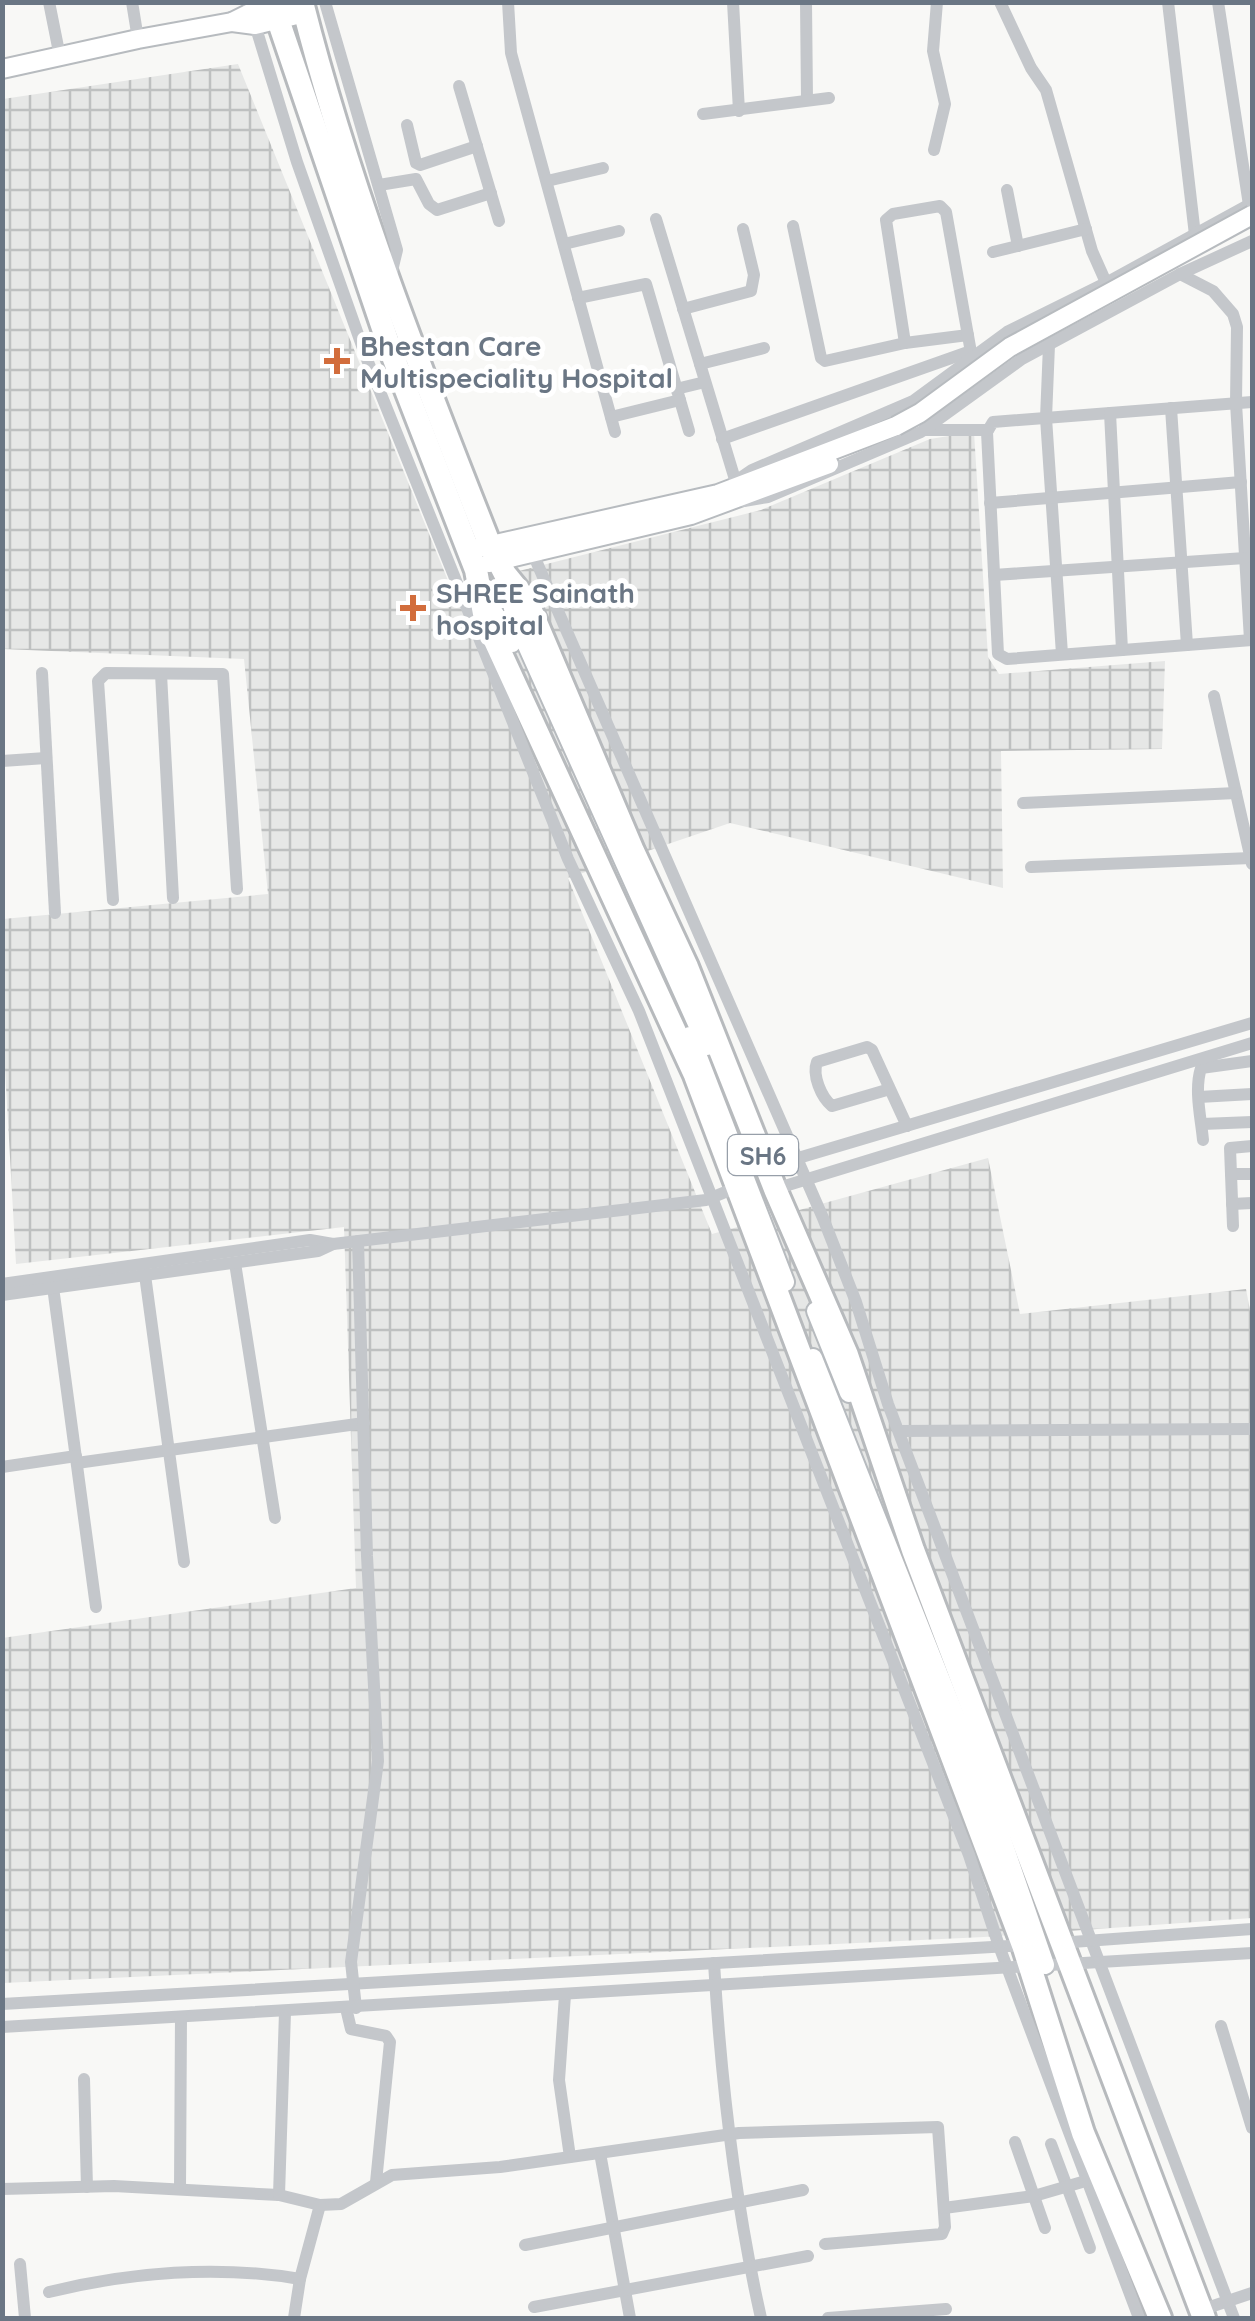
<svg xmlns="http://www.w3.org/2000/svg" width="1255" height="2321" viewBox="0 0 1255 2321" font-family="Quicksand,sans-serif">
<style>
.industrial{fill:url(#industrial-grid)}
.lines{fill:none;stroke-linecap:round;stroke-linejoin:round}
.secondary-casing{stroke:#b7bbbf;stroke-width:22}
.highway-casing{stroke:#b7babd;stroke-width:28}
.street{stroke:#c4c7cb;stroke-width:12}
.secondary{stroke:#fff;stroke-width:18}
.highway{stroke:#fff;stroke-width:22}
.secondary-bridge-casing{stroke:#b7bbbf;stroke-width:22;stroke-linecap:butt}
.secondary-bridge{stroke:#fff;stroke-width:18}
.poi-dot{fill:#d26d3c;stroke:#fff;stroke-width:4}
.labels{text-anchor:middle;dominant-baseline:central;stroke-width:10;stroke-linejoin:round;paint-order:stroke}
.shield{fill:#fff;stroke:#979fa9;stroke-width:2.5}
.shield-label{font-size:25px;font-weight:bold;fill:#6a7684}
.poi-label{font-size:28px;font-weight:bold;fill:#6a7684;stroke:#fff;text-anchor:start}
</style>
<defs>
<pattern id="industrial-grid" width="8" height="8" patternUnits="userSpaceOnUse" patternTransform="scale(2.5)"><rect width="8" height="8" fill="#e6e7e6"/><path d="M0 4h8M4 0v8" fill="none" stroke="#bec0c0"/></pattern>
</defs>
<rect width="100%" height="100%" fill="#f8f8f6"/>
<polygon class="industrial" points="238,64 451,588 761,510 930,439 974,432 988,657 999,674 1165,661 1162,749 1001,751 1003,888 730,823 568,878 712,1234 988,1158 1020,1314 1246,1289 1252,1321 1252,1918 984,1937 3,1983 2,1638 356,1588 344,1227 16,1264 3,1033 3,919 268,894 244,659 3,649 3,99"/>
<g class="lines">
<defs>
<g id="secondary">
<polyline points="232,22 255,25 305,13"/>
<polyline points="2,69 138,39 232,22 252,12 290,2"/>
<polyline points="478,548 718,494 896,426"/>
<polyline points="489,563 691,515 829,464"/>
<polyline points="505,575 516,621 707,1046"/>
<polyline points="482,593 512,643"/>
<polyline points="690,1036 785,1282"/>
<polyline points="816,1311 849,1393"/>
<polyline points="813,1358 987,1796 1045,1965"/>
</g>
<g id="highway">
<polyline points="272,2 389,346 476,570 485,619 695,1075 1023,1945 1083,2133 1160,2318"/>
<path d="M302 2C349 188 419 366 489 543L505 574 527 601 633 851 687 967 775 1189 847 1355 913 1550 1204 2318"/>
</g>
</defs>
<use href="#secondary" class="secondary-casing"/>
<use href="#highway" class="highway-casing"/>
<g class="street">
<polyline points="49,2 60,57"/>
<polyline points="132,2 138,39"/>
<polyline points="248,2 297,162 366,357 568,859 639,1011 969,1855 999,1946 1139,2318"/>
<polyline points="325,2 397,250 390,279"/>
<polyline points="508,2 511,53 615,432"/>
<polyline points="733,2 739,111"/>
<polyline points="806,2 807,100"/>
<polyline points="1000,2 1031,68 1046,90 1092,251 1108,287"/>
<polyline points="1168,2 1195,235"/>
<polyline points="1218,2 1249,205"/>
<polyline points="459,86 499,221"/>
<polyline points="703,114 829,98"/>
<polyline points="407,125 416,163 420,165 477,146"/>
<polyline points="934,150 945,104 933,51 937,2"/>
<polyline points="547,181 603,168"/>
<polyline points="379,185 416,179 429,204 437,210 491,193"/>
<polyline points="1007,190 1018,246"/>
<polyline points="656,219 737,486"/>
<polyline points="793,226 821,358 825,361 905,343 968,335"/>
<polyline points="564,244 619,231"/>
<polyline points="993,252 1086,229"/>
<polyline points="1180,274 1213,291 1233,314 1237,327 1236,403 1250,640"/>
<polyline points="578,298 646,284 689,431"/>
<polyline points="683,309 751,291 754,275 743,229"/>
<polyline points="905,343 886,220 893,214 940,206 946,212 972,358"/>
<polyline points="1049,345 1046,418 1062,654"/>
<polyline points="700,364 764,348"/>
<polyline points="676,389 705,382"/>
<polyline points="1252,402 993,422 987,432 998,654 1007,659 1252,640"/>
<polyline points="1171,408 1187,645"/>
<polyline points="1110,413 1122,650"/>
<polyline points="611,417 680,400"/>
<polyline points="924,430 988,430"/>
<polyline points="722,439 971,351"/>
<polyline points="736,481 752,470 913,401 1007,332 1106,283 1252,203"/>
<polyline points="744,501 768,497 921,432 1022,359 1180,274 1252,241"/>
<polyline points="990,503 1241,482"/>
<polyline points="530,547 823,1218 856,1302 888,1404 1234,2318"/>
<polyline points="994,575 1245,558"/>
<polyline points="42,673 55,913"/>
<polyline points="161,674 173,898"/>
<polyline points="1214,696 1252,864"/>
<polyline points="2,761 46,758"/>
<polyline points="1023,803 1236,793"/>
<polyline points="1031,867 1251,858"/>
<polyline points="113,900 98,681 106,673 223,674 237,889"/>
<path d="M890 1089 832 1106C821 1097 812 1075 817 1062L867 1047 872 1050 907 1126"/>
<polyline points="1199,1097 1252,1094"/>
<polyline points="1202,1124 1252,1122"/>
<path d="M1203 1140C1201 1118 1194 1090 1201 1068L1252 1061"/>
<polyline points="768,1167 1252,1023"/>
<polyline points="1231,1174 1252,1174"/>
<polyline points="775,1189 1252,1043"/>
<polyline points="1232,1204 1252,1203"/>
<polyline points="1233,1226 1230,1148 1252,1146"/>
<polyline points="235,1263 275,1518"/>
<polyline points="145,1275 184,1562"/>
<polyline points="2,1284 310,1240 333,1244"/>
<polyline points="53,1287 96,1607"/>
<polyline points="2,1295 318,1251 333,1244 706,1200 735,1188"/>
<polyline points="899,1431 1252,1429"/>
<polyline points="77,1463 364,1423"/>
<polyline points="2,1467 76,1456"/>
<polyline points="1058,1943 1252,1929"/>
<path d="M714 1963C721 2081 735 2202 761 2318"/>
<polyline points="565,1995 559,2080 570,2157"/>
<polyline points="2,2004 1028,1945"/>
<polyline points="346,2008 351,2029 386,2036 390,2042 376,2182"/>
<polyline points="356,2008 351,1962 378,1761 367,1556 358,1241"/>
<polyline points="1221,2026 1252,2128"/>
<polyline points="2,2027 1252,1953"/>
<polyline points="84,2079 87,2187"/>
<polyline points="1015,2142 1045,2228"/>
<polyline points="1051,2144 1090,2248"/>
<polyline points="600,2153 630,2318"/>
<polyline points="2,2189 114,2186 279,2195 320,2205 341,2204 392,2175 500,2167 739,2133 938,2127 945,2227 942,2234 825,2244"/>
<polyline points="180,2189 181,2017"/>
<polyline points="279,2195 285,2012"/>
<polyline points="944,2208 1034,2196 1089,2180"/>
<polyline points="525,2245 803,2190"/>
<polyline points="20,2264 25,2318"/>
<path d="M49 2292C130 2272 218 2265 300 2279"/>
<polyline points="534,2307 808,2256"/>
<polyline points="1201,2310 1252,2293"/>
<polyline points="294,2318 300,2279 320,2205"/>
<polyline points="828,2318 946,2309"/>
</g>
<use href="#secondary" class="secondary"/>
<use href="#highway" class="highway"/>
<defs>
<polyline id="secondary-bridge" points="896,426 920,413 1010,347 1252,215"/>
</defs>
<use href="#secondary-bridge" class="secondary-bridge-casing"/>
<use href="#secondary-bridge" class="secondary-bridge"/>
</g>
<g class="poi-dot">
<path d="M332 346h10v10h10v10h-10v10h-10v-10h-10v-10h10z"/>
<path d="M408 593h10v10h10v10h-10v10h-10v-10h-10v-10h10z"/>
</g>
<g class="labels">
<rect class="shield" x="728" y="1135" width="70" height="40" rx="8"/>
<g class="shield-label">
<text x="763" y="1155">SH6</text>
</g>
<g class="poi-label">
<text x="360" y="345">Bhestan Care<tspan x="360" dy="32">Multispeciality Hospital</tspan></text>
<text x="436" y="592">SHREE Sainath<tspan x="436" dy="32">hospital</tspan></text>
</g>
</g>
<rect width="1255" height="2321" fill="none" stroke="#6a7684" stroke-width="10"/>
</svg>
